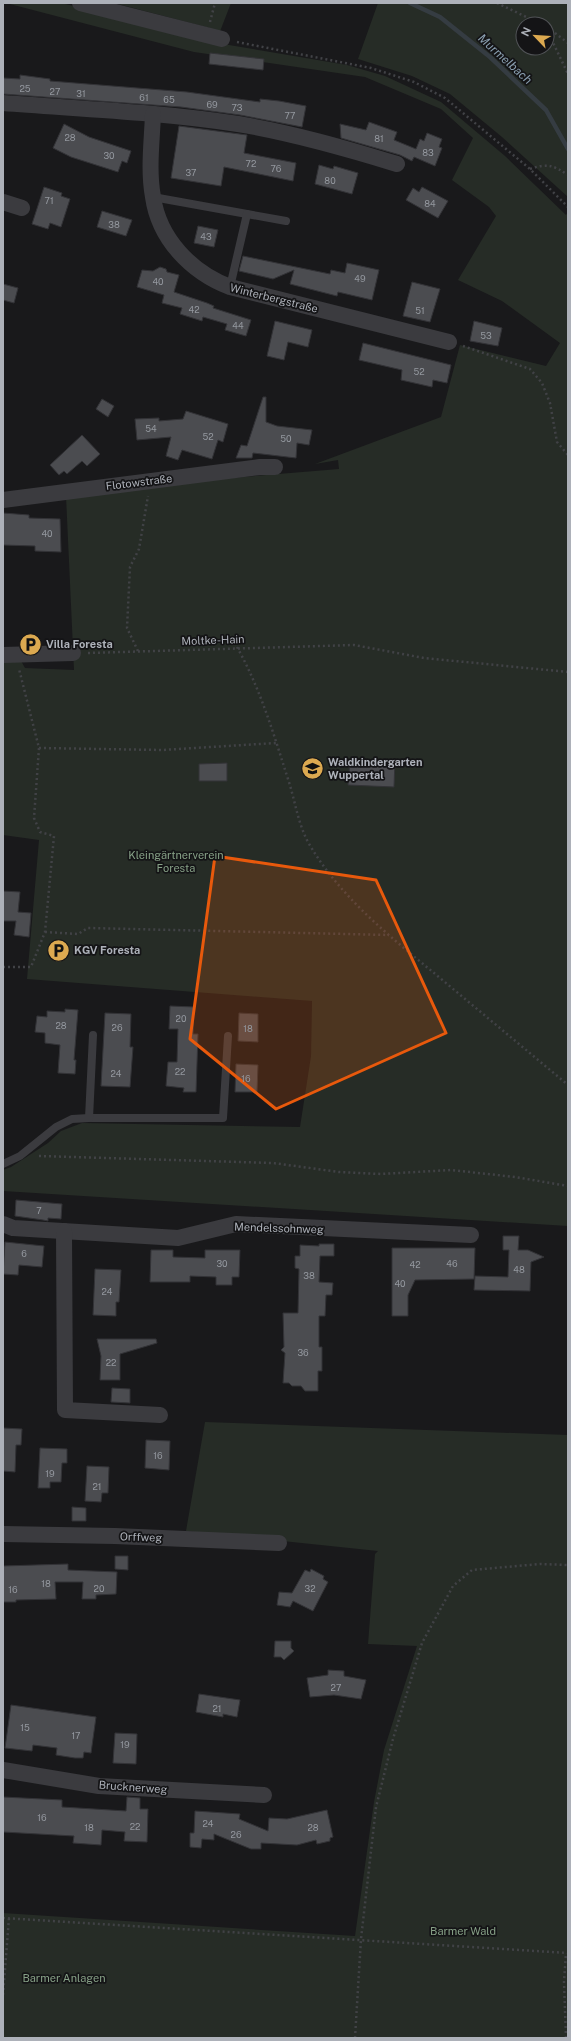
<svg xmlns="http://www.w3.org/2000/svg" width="571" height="2041" viewBox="0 0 571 2041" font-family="'Public Sans',sans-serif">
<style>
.green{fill:#262c26;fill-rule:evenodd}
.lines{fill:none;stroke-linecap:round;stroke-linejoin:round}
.stream{stroke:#353c42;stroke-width:4.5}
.building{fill:#4b4c50;stroke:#333337}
.path{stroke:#414246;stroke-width:2.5;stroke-dasharray:2 3;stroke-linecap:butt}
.lane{stroke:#3b3b3f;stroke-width:8}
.street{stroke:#3b3b3f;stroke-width:16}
.marked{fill:#e8590c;fill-opacity:0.2;stroke:#e8590c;stroke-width:3;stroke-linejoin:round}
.labels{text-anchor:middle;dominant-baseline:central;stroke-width:3.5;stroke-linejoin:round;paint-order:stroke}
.number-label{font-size:9px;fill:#94989f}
.street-label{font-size:11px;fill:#adb1b9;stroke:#141416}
.poi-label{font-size:11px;font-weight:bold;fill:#adb1b9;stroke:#141416;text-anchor:start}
.park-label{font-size:11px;fill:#87a187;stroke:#141416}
.water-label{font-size:12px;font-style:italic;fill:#899eaf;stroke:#141416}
</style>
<rect width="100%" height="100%" fill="#19191b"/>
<g class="green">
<polygon points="6,3 61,3 160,26 211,42 347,65 385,76 441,102 505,156 566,215 568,212 568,1226 3,1191 3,1170 11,1167 48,1143 61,1131 82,1123 300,1127 311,1056 312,1001 27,979 39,840 3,835 3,660 20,659 25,668 74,670 66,496 195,481 339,469 338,460 315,464 441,417 460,345 546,366 560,343 502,301 458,280 496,216 489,207 452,180 473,138 441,109 365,77 194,52"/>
<polygon points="114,3 231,3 219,34 210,28"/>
<path d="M378 3H568V197L502 137 450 94 412 76 358 59ZM523 24H547V48H523Z"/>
<polygon points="205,1422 568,1435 568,2038 3,2038 3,1913 355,1936 374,1802 384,1750 417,1646 368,1644 375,1554 378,1551 186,1531"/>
</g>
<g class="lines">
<polyline class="stream" points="410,3 440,17 490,57 546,110 568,149"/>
</g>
<g class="building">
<polygon points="210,53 264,59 263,70 209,64"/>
<polygon points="20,75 50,79 50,81 187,92 260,102 260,99 279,101 306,106 302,127 240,115 181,107 3,94 3,78 20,79"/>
<polygon points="369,122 397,132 394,140 416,149 420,139 424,141 427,133 442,139 439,147 442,148 435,166 414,157 412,161 400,155 341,138 340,124 366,130"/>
<polygon points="64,124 89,137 131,151 127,163 122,161 118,172 71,157 53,148"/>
<polygon points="179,126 247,135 244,153 296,163 293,181 224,167 221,186 171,178"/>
<polygon points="319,165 333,169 334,166 358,173 352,194 315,184"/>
<polygon points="44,187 62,193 61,196 70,199 61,227 50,223 48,229 32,224"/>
<polygon points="422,187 448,201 438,218 406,200 413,188 419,192"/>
<polygon points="102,211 132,220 126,236 97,227"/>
<polygon points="198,226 218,230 214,247 194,243"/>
<polygon points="243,256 330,274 331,270 345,273 347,263 379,270 372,300 338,292 337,296 290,284 294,270 273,279 239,271"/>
<polygon points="160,267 166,269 167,272 179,275 174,292 207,303 214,306 213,308 251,320 246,336 225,330 227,324 203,317 202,321 180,314 182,308 162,303 164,295 137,287 142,270 153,271"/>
<polygon points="412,282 440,289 430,322 403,316"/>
<polygon points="3,284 18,288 14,303 3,300"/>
<polygon points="275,321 312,330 308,347 288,342 284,360 267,356"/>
<polygon points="474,321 502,328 498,346 470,341"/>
<polygon points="363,343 451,365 447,383 433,380 432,387 401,380 402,370 359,360"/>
<polygon points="263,397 266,397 266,422 277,426 312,430 309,445 297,443 296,458 253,453 252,458 236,458 241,445 247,446"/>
<polygon points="102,399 114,406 108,417 96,409"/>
<polygon points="186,411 228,424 223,442 218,440 212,459 182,450 178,460 166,456 171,437 137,440 135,419 159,418 159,421 183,419"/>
<polygon points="82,435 100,454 87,466 82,461 67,474 64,471 59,475 50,465"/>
<polygon points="3,513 29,515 29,518 60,519 61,552 35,551 35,546 3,545"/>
<polygon points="350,759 395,761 394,787 348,785"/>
<polygon points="227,763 227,781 199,781 199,764"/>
<polygon points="3,891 20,892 18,912 31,913 29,937 14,935 16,921 3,921"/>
<polygon points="170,1006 194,1007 193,1034 198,1034 196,1092 183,1092 184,1088 166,1086 168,1062 177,1062 178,1029 169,1029"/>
<polygon points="65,1009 78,1010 74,1060 76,1060 75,1074 58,1073 60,1045 45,1043 45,1033 35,1032 37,1016 47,1017 47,1011 65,1012"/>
<polygon points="105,1013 131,1014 130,1047 133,1047 130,1087 101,1086"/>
<polygon points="239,1013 258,1014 258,1042 238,1041"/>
<polygon points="236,1064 258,1065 257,1092 235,1092"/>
<polygon points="16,1200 62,1204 61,1219 48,1218 48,1221 43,1220 15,1216"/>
<polygon points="503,1236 519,1236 518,1250 528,1250 544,1257 531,1262 530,1291 474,1290 475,1276 508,1277 509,1250 503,1250"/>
<polygon points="5,1242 44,1246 42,1267 19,1265 18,1275 3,1274"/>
<polygon points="319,1244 334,1244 334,1256 320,1256 319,1282 333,1283 332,1295 326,1295 325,1316 319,1316 319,1347 322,1347 322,1371 318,1371 318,1391 305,1391 301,1386 292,1386 289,1383 283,1383 285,1353 281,1350 284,1347 283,1313 298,1313 299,1269 295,1268 295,1256 300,1256 300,1245 319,1246"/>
<polygon points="392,1248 475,1248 474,1279 415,1280 408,1295 408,1316 392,1316"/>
<polygon points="151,1250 173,1250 173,1257 205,1258 205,1250 240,1250 239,1277 232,1277 232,1285 216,1285 216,1277 190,1276 190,1282 150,1282"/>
<polygon points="95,1269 121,1270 119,1302 116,1302 116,1316 93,1315"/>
<polygon points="97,1339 156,1339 157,1343 120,1354 120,1380 100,1380 101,1356"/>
<polygon points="112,1388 130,1389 130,1403 111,1402"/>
<polygon points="3,1428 22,1429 21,1445 16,1445 15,1472 3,1471"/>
<polygon points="146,1440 170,1441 169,1470 145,1468"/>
<polygon points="40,1448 67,1449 67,1463 62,1463 61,1482 50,1482 50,1488 38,1488"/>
<polygon points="87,1466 109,1467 108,1493 102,1493 101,1502 85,1501"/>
<polygon points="72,1507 86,1508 86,1521 72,1521"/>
<polygon points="115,1556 128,1556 128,1570 115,1569"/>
<polygon points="68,1564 68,1570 117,1572 116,1594 96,1595 96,1599 82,1599 83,1582 55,1582 56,1599 16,1600 16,1602 3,1602 3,1566"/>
<polygon points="311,1569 324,1576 323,1579 328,1582 313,1611 293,1601 290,1607 277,1605 279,1592 292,1593 305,1570 310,1572"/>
<polygon points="275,1641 291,1641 291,1648 294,1651 284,1660 281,1657 274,1657"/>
<polygon points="328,1670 344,1671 344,1676 366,1680 361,1699 334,1695 310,1697 307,1678 328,1675"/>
<polygon points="199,1694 240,1700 237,1717 223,1714 223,1717 196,1712"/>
<polygon points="11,1705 96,1717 91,1753 84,1752 83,1758 75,1758 56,1755 57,1748 33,1745 32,1751 5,1748"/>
<polygon points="115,1733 137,1734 136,1764 113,1763"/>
<polygon points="3,1797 62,1800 62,1807 126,1811 127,1797 140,1798 140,1809 148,1809 147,1842 124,1841 125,1832 102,1830 101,1845 73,1843 74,1836 3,1832"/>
<polygon points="327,1810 333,1837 330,1838 330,1841 317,1844 316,1840 297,1845 261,1843 261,1849 251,1849 214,1834 214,1840 202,1839 201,1848 190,1847 190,1833 194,1833 195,1811 240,1814 239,1819 268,1831 269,1818 287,1819"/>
</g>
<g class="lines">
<g class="path">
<polyline points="497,3 541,24"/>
<polyline points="210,22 215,3"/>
<polyline points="547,27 568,43"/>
<polyline points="547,30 568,74"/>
<polyline points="237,42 371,68 414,82 445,98 530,169 568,207"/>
<path d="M530 169C547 163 553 165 568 175"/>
<polyline points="463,346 530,369 542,383 550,403 557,442 568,455"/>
<path d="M237 647C260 688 273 732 287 776 295 799 297 821 308 842 340 898 392 938 440 978 483 1014 525 1049 568 1085"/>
<polyline points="138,651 127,628 130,567 139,549 148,496"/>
<polyline points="88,653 354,645 424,658 568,672"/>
<polyline points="39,748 162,750 276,743"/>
<polyline points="45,932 78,934 88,928 389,935"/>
<polyline points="3,967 31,967 45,932 54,836 40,832 34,818 39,748 19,669"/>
<polyline points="39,1156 273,1163 339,1172 381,1174 451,1170 515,1177 568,1186"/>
<polyline points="3,1918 568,1953"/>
<polyline points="3,1995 9,1918"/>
<polyline points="355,2038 361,1939 376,1807 393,1739 422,1643 453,1586 472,1570 540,1564 568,1565"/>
<polyline points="566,2038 564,1982 566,1953"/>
</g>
<g class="lane">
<polyline points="153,197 286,221"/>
<polyline points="230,287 247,214"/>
<polyline points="89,1118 223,1118 228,1036"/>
<polyline points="3,1164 20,1156 56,1127 72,1119 89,1118 93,1035"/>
</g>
<g class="street">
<polyline points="80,3 222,39"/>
<path d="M3 103C81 109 161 112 238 124 293 133 345 148 397 164"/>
<path d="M153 114C152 141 148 170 153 197 159 239 191 272 230 287L449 342"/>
<polyline points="3,202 22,208"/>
<polyline points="3,500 260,467 275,467"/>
<polyline points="3,655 73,653"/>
<polyline points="3,1224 13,1228 178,1238 236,1224 471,1235"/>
<polyline points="64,1231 65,1410 160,1415"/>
<polyline points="3,1534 115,1536 279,1543"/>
<polyline points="3,1770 99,1786 264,1795"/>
</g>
</g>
<path class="marked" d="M215 856 376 880 446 1033 276 1109 190 1039Z"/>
<defs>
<symbol id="parking-disc" viewBox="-11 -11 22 22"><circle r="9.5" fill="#dca950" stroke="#141416"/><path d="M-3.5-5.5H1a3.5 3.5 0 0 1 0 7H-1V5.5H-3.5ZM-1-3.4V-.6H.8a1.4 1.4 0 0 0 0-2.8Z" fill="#111"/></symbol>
<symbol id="school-disc" viewBox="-11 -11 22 22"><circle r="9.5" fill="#dca950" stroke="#141416"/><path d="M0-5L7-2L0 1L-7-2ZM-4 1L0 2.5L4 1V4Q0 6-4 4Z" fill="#111"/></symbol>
</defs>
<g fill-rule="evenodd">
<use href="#parking-disc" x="18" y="632" width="25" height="25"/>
<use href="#school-disc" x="300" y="756" width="25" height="25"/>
<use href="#parking-disc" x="46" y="938" width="25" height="25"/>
</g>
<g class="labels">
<g class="number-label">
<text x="25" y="88">25</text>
<text x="55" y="91">27</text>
<text x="81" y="93">31</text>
<text x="144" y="97">61</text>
<text x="169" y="99">65</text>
<text x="212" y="104">69</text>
<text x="237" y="107">73</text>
<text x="290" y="115">77</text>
<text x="70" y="137">28</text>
<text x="379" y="138">81</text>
<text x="428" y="152">83</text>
<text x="109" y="155">30</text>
<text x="251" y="163">72</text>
<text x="276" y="168">76</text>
<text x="191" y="172">37</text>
<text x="330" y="180">80</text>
<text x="49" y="200">71</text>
<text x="430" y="203">84</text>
<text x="114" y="224">38</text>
<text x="206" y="236">43</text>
<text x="360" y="278">49</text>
<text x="158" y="281">40</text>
<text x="194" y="309">42</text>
<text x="420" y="310">51</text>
<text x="238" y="325">44</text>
<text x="486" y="335">53</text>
<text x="419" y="371">52</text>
<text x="151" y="428">54</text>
<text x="208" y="436">52</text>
<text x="286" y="438">50</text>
<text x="47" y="533">40</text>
<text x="181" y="1018">20</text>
<text x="61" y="1025">28</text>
<text x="117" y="1027">26</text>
<text x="248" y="1028">18</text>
<text x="180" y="1071">22</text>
<text x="116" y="1073">24</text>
<text x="246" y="1078">16</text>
<text x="39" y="1210">7</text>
<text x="24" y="1253">6</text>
<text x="222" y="1263">30</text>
<text x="452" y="1263">46</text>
<text x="415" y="1264">42</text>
<text x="519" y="1269">48</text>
<text x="309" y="1275">38</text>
<text x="400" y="1283">40</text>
<text x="107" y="1291">24</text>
<text x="303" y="1352">36</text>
<text x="111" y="1362">22</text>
<text x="158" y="1455">16</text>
<text x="50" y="1473">19</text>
<text x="97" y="1486">21</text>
<text x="46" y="1583">18</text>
<text x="99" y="1588">20</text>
<text x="310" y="1588">32</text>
<text x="13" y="1589">16</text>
<text x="336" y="1687">27</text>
<text x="217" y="1708">21</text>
<text x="25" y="1727">15</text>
<text x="76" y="1735">17</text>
<text x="125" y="1744">19</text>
<text x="42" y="1817">16</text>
<text x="208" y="1823">24</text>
<text x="135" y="1826">22</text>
<text x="89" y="1827">18</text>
<text x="313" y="1827">28</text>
<text x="236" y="1834">26</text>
</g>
<g class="street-label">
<text transform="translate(274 298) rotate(14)">Winterbergstraße</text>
<text transform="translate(139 482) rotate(-7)">Flotowstraße</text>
<text transform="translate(213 640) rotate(-2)">Moltke-Hain</text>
<text transform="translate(279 1228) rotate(2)">Mendelssohnweg</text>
<text transform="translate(141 1537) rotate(2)">Orffweg</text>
<text transform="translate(133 1787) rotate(4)">Brucknerweg</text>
</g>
<g class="poi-label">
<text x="46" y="644">Villa Foresta</text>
<text x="328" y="762">Waldkindergarten<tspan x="328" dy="13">Wuppertal</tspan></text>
<text x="74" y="950">KGV Foresta</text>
</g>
<g class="park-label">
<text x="176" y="855">Kleingärtnerverein<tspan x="176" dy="13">Foresta</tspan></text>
<text x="463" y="1931">Barmer Wald</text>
<text x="64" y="1978">Barmer Anlagen</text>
</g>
<g class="water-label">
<text transform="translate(505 59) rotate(42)">Murmelbach</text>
</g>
</g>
<rect width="571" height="2041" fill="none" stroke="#adb1b9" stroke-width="8"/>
<g transform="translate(535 36) rotate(295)"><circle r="19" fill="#141416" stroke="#515357"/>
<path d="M0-3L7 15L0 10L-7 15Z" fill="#dca950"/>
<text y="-6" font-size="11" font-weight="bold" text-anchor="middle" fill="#adb1b9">N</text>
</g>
</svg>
